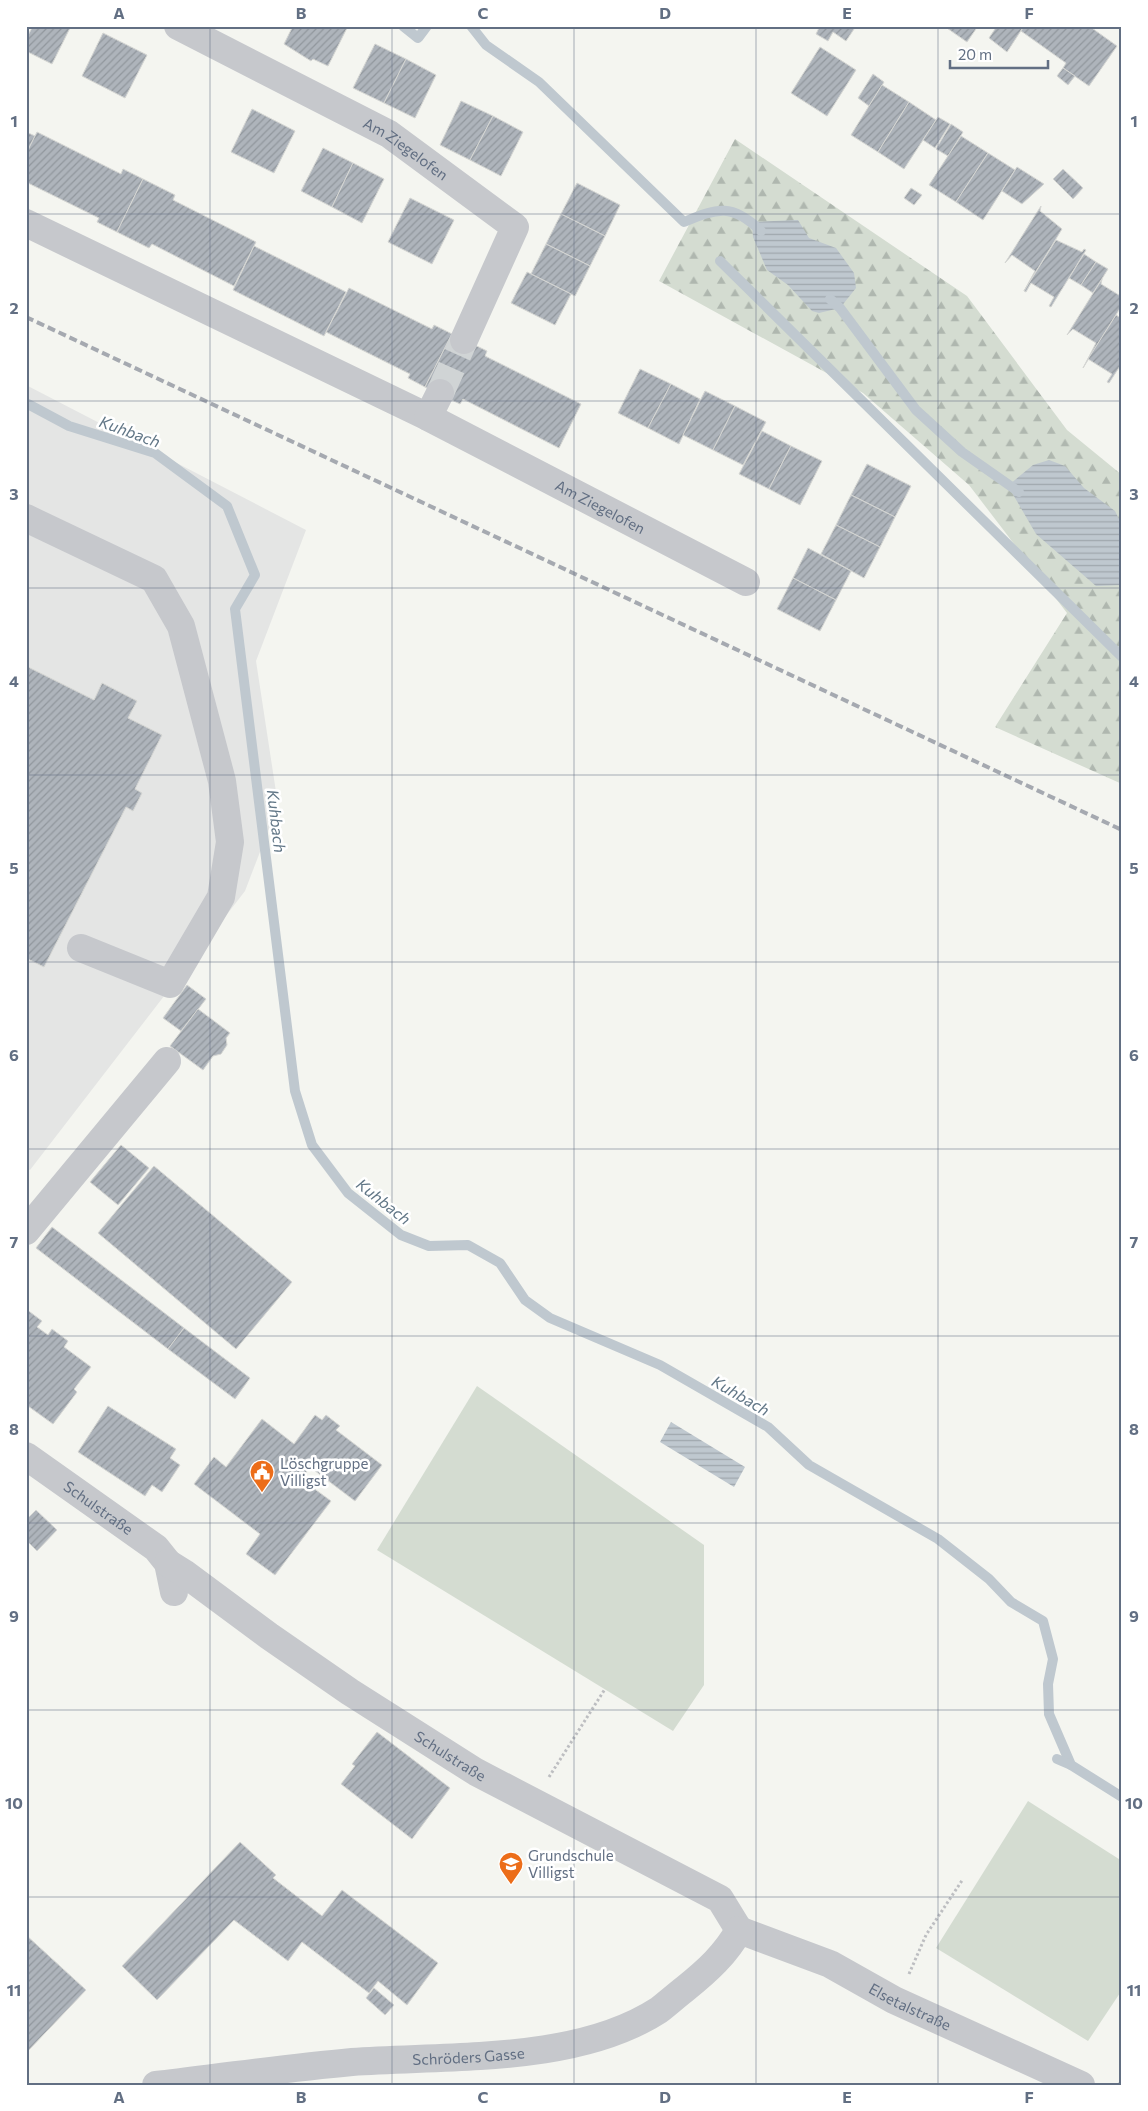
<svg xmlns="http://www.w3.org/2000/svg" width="1148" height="2111" viewBox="0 0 1148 2111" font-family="Commissioner,sans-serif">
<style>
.built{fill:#e4e5e4}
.forest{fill:url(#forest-firs)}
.garden{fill:#d4dcd1}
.water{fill:url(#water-rules)}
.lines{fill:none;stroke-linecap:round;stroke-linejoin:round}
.stream{stroke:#bfc8cf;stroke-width:10}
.building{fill:url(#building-hatch);stroke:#d5d6d3}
.minor-tunnel{stroke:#d0d4d5;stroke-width:28;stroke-dasharray:28 14;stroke-linecap:butt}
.path{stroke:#bdbec1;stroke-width:3;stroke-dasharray:2.5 2.5;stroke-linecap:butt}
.minor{stroke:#c6c8cc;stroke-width:28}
.rail{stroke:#a5a9b0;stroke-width:4;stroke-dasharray:8 4;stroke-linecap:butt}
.grid{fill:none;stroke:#626f83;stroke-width:1;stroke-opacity:0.55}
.labels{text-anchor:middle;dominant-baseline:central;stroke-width:5;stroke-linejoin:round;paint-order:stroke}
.street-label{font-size:15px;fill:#626f83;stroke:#fff}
.poi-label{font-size:15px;fill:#626f83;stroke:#fff;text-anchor:start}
.water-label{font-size:16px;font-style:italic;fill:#627787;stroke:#fff}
.neatline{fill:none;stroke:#626f83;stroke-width:2}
.grid-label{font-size:16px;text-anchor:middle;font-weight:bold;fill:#626f83}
</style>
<defs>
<pattern id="forest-firs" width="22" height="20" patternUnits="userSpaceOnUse" patternTransform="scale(1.25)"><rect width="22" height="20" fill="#d4dcd1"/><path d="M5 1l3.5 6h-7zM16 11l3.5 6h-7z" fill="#afb7af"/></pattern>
<pattern id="water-rules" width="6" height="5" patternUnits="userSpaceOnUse" patternTransform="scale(1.25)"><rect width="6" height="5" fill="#bfc8cf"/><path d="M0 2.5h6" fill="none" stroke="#9fa7ad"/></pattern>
<pattern id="building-hatch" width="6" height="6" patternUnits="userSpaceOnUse" patternTransform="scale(1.25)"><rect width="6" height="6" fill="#aeb4bb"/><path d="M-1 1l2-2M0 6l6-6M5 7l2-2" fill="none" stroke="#91979d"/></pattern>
</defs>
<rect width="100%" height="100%" fill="#f4f5f0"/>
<polygon class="built" points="26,385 306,530 256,661 278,805 245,891 30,1170 26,1168"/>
<polygon class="forest" points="735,139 967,296 1067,430 1122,475 1122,784 995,727 1067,613 969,485 863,393 659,281"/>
<g class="garden">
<polygon points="477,1386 704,1545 704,1685 673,1731 377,1550"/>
<polygon points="1028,1801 1122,1861 1122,1990 1088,2041 936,1948"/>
</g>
<g class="water">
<polygon points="798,220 809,238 836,248 854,273 856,288 840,308 819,313 812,311 788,285 767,270 753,237 752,222"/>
<polygon points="1049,460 1065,466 1084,488 1115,511 1122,525 1122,585 1096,586 1036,534 1011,491 1010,484 1033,465"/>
<polygon points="671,1422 745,1467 734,1487 660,1442"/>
</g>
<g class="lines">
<g class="stream">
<polyline points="403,26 418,38 427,26"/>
<path d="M471 26 486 45 539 82 684 222C718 208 732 203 761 231"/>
<polyline points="720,261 1122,657"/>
<polyline points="830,299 840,308 916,410 962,452 1019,492"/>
<polyline points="26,403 69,426 155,453 227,506 255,575 235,609 295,1091 312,1145 348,1193 401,1235 429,1246 468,1245 500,1263 525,1300 550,1318 660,1365 768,1427 809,1465 938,1539 989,1579 1011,1602 1043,1621 1053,1659 1048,1684 1049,1714 1071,1765 1122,1797"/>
<polyline points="1057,1759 1071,1765"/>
</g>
</g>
<g class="building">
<polygon points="33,26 71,26 52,64 26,51 26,39"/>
<polygon points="293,26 348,26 328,66 313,59 311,61 284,44"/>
<polygon points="820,26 850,26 854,29 846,41 833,32 828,41 816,34"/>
<polygon points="944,26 978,26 967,42"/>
<polygon points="997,26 1024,26 1007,52 989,38"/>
<polygon points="1024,26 1089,26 1117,46 1089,86 1063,68 1066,63 1021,31"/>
<polygon points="103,33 147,55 125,98 82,76"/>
<polygon points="375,44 406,59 384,103 353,88"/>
<polygon points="820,47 856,70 827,116 791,93"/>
<polygon points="406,59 436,75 415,118 384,103"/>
<polygon points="1063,68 1075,76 1068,85 1057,76"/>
<polygon points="873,74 884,82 869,106 858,98"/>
<polygon points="882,85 909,102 878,152 851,135"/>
<polygon points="461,101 493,116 470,160 440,145"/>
<polygon points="909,102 936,120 904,169 878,152"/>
<polygon points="252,109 295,131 274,173 231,152"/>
<polygon points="493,116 523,132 501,176 470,160"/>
<polygon points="938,117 950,124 935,148 923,140"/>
<polygon points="951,124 963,132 948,156 936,149"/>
<polygon points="26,132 35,136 26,154"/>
<polygon points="37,132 121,174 123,169 143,179 117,232 97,222 99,218 26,182 26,154"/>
<polygon points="961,136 988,153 956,202 929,185"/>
<polygon points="323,148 353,163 332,207 301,191"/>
<polygon points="988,153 1015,170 983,220 956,202"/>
<polygon points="353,163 384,179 362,223 332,207"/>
<polygon points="1017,167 1044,184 1022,204 1002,191"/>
<polygon points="1063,169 1083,188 1073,199 1053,179"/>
<polygon points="143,179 175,195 173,200 256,242 234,286 152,244 149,248 117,232"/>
<polygon points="577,183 620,205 605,236 561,214"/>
<polygon points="911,188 922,195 914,205 904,198"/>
<polygon points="410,198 454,220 432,264 388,242"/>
<polygon points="1041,206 1040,211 1062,229 1024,291 1035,271 1012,255 1005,263"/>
<polygon points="561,214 605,236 590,266 546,244"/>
<polygon points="1056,240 1082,252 1084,249 1086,250 1051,307 1049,306 1054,297 1031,283 1026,292 1024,291"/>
<polygon points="546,244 590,266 575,296 531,274"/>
<polygon points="254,246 346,292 324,336 233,290"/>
<polygon points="1084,254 1096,262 1081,285 1069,278"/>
<polygon points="1096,262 1108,269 1093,293 1081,285"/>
<polygon points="527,272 571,294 555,325 511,303"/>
<polygon points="1102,279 1101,284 1122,297 1122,305 1083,368 1096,343 1073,329 1067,335"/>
<polygon points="349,288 432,329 434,325 452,334 425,387 408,378 410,374 326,332"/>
<polygon points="1116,315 1122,319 1122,363 1109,383 1107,382 1112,374 1088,359"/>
<polygon points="452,334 487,351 485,356 581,404 559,448 463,399 460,404 425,387"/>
<polygon points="640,369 671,384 648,428 618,413"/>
<polygon points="671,384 700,399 679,444 648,428"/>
<polygon points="705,391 735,406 713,450 683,435"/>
<polygon points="735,406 766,422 743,465 713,450"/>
<polygon points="762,431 791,446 769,489 739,474"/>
<polygon points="791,446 822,461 800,505 769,489"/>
<polygon points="867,464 911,486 895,517 851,495"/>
<polygon points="851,495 895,517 880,547 836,525"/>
<polygon points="836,525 880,547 864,578 821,554"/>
<polygon points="808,548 851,571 836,600 793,578"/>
<polygon points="793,578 836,600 820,631 777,609"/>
<polygon points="26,666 94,700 102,683 137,701 128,718 162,735 135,789 142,793 133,811 126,807 44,967 26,958"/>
<polygon points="187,985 206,999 181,1031 163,1018"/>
<polygon points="198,1009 230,1033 226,1038 227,1045 221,1054 213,1056 203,1070 170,1046"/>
<polygon points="121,1145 149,1168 118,1205 90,1182"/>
<polygon points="154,1166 292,1282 236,1349 98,1233"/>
<polygon points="52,1227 184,1328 168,1349 36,1248"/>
<polygon points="26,1309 42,1321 37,1327 48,1335 52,1329 68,1341 64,1347 91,1367 74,1389 77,1392 53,1424 28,1406 26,1409"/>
<polygon points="184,1328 250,1378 235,1399 168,1349"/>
<polygon points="108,1406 176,1449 170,1458 180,1465 162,1492 152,1485 145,1496 78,1452"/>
<polygon points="315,1415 322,1420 326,1415 340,1426 336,1430 382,1465 355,1501 310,1467 301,1479 331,1501 275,1575 246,1554 260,1534 194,1484 214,1457 226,1467 262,1419 294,1444"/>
<polygon points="36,1510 57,1530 37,1551 26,1540 26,1520"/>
<polygon points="377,1732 450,1788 412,1839 341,1784 355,1766 352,1764"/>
<polygon points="240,1842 276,1875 273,1878 322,1916 342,1890 438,1963 407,2005 378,1981 369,1993 302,1942 288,1961 234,1920 157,2000 122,1966"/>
<polygon points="26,1935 86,1990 26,2053"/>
<polygon points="374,1988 394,2005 385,2015 366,1998"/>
</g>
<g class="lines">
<polyline class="minor-tunnel" points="440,393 464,340"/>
<g class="path">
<polyline points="549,1777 605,1689"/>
<polyline points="909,1974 926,1935 963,1879"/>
<polyline points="1119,2085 1122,2079"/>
</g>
<g class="minor">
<path id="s1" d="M178 26 389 134 515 227 464 340"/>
<polyline points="26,223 428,417"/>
<path id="s2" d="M440 393 428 417 746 582"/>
<polyline points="26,518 154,579 181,626 222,781 230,842 221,897 170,984 81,948"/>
<polyline points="26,1231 167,1061"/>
<path id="s3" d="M26 1456 156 1548 168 1563 174 1592"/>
<path id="s4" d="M168 1563 184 1573 269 1636 350 1692 476 1772 720 1899 739 1930"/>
<path id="s5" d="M739 1930 830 1964 894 2000 1081 2085"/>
<path id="s6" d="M156 2085C222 2077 287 2068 352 2062 448 2055 576 2064 659 2010 668 2003 677 1995 686 1988 707 1971 726 1954 739 1930"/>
</g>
<polyline class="rail" points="26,317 1122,830"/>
</g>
<path class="grid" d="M210 26V2085M392 26V2085M574 26V2085M756 26V2085M938 26V2085M26 214H1122M26 401H1122M26 588H1122M26 775H1122M26 962H1122M26 1149H1122M26 1336H1122M26 1523H1122M26 1710H1122M26 1897H1122"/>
<defs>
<symbol id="civic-pin" viewBox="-11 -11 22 30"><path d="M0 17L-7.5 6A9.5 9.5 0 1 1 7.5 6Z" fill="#ec6d19" stroke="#fff"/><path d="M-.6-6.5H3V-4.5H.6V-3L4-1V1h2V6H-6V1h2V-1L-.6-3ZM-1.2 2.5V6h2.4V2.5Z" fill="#fff"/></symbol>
<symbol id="school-pin" viewBox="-11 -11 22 30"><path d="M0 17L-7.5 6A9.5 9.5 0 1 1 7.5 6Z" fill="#ec6d19" stroke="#fff"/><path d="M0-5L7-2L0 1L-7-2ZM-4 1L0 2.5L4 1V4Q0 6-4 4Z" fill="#fff"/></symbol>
</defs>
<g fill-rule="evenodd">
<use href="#civic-pin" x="248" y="1458" width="28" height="38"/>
<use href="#school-pin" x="497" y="1850" width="28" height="38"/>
</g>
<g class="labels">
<g class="street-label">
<text stroke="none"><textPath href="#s1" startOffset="259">Am Ziegelofen</textPath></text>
<text stroke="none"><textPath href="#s2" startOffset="221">Am Ziegelofen</textPath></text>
<text stroke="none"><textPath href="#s3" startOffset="89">Schulstraße</textPath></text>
<text stroke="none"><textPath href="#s4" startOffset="342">Schulstraße</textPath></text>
<text stroke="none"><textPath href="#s5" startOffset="188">Elsetalstraße</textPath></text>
<text stroke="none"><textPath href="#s6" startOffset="314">Schröders Gasse</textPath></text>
</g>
<g class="poi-label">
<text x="280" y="1463">Löschgruppe<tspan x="280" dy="17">Villigst</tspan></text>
<text x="528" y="1855">Grundschule<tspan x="528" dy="17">Villigst</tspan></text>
</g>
<g class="water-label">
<text transform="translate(130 431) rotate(20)">Kuhbach</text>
<text transform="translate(277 821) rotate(83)">Kuhbach</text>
<text transform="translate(384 1201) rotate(38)">Kuhbach</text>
<text transform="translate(741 1395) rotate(30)">Kuhbach</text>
</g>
</g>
<rect width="1148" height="2111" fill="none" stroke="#ffffff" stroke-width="55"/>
<path d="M950 60v8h98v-8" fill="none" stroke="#626f83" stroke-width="2.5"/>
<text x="958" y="60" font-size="15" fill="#626f83" stroke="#ffffff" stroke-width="4" paint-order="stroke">20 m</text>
<rect x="28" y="28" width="1092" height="2056" class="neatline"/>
<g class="grid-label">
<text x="119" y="19">A</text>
<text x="301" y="19">B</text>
<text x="483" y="19">C</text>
<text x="665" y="19">D</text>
<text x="847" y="19">E</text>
<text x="1029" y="19">F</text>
<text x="14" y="127">1</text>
<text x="1134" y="127">1</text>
<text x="14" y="314">2</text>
<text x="1134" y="314">2</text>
<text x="14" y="500">3</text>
<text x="1134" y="500">3</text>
<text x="14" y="687">4</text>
<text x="1134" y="687">4</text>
<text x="14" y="874">5</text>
<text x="1134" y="874">5</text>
<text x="14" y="1061">6</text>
<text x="1134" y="1061">6</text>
<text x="14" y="1248">7</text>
<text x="1134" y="1248">7</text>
<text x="14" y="1435">8</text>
<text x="1134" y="1435">8</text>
<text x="14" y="1622">9</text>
<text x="1134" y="1622">9</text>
<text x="14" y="1809">10</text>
<text x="1134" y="1809">10</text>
<text x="14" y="1996">11</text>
<text x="1134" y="1996">11</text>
<text x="119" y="2103">A</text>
<text x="301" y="2103">B</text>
<text x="483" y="2103">C</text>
<text x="665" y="2103">D</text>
<text x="847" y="2103">E</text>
<text x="1029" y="2103">F</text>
</g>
</svg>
